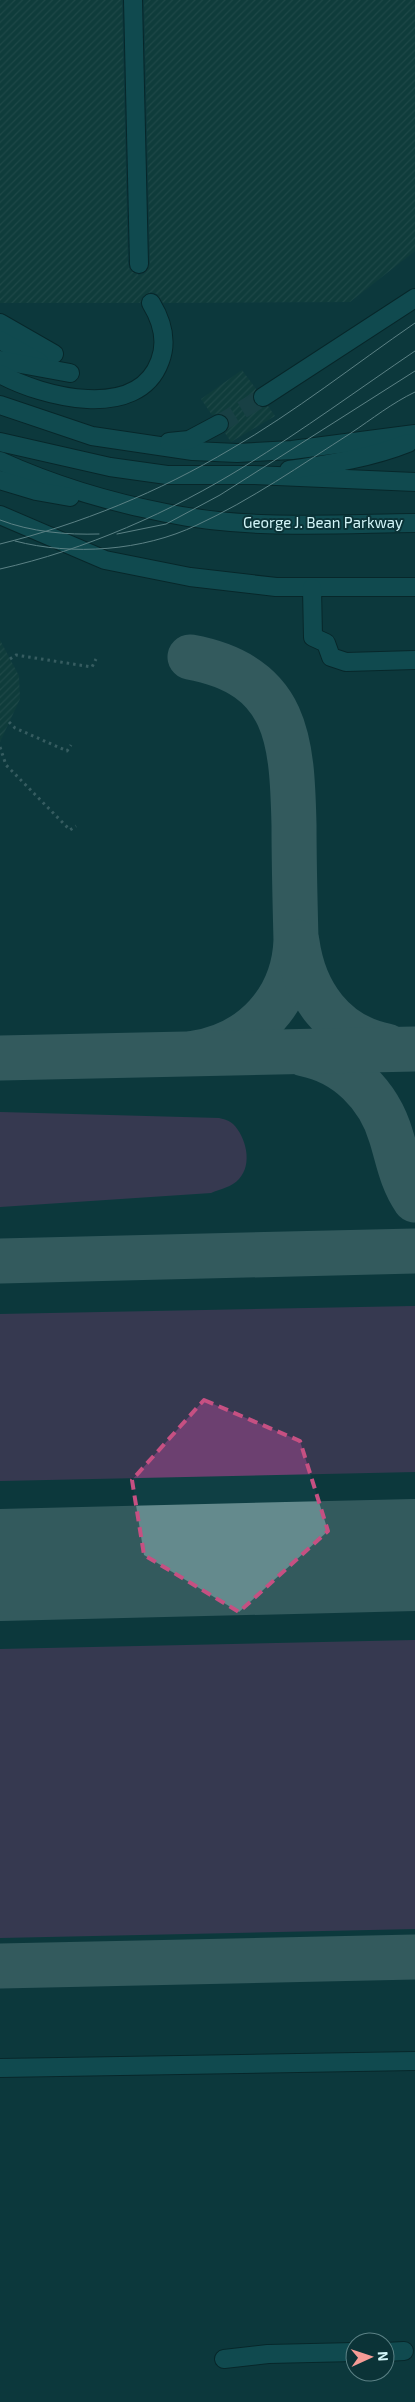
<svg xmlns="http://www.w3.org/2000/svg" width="415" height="2402" viewBox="0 0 415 2402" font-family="'Exo 2',sans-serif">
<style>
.built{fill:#0f3f44;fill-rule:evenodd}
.grass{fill:#6c4070}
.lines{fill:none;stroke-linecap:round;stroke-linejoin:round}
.taxiway{stroke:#648a8d;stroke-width:45}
.runway{stroke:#648a8d;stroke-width:112}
.building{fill:url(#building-hatch)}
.minor-tunnel{stroke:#295054;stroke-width:18;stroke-dasharray:18 9;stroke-linecap:butt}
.minor-casing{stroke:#03191b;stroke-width:20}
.path{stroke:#6a8f93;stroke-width:3;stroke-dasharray:2.5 4;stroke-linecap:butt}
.minor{stroke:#17676e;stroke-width:18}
.tram{stroke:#bce0e3;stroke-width:1}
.marked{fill:none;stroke:#c65082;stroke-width:4;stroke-dasharray:10 6;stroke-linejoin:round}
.labels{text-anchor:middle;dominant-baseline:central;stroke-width:4;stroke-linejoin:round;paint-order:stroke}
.street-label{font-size:15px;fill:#d3f6f9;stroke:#0b3337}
</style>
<defs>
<pattern id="building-hatch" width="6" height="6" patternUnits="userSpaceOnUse" patternTransform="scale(1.25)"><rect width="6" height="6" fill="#154741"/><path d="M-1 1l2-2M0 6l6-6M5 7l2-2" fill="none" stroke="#36625d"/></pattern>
</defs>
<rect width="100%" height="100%" fill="#0b3337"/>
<path class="built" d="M0 0H415V2402H0ZM355 2342H385V2372H355Z"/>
<g class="grass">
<path d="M0 1112 219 1118C224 1119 230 1121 233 1124 246 1137 253 1164 239 1179 232 1187 220 1189 211 1193L0 1207Z"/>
<polygon points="415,1306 415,1472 0,1481 0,1314"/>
<polygon points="415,1640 415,1929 0,1938 0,1649"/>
</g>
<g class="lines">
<g class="taxiway">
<path d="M190 657C289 675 292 741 294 825 294 863 295 902 296 940 294 999 253 1044 195 1053"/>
<path d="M297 942C304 993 334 1036 387 1046"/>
<path d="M304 1054C346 1062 379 1095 391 1136 398 1158 401 1180 415 1200"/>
<polyline points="0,1058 415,1049"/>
<polyline points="0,1261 415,1251"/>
<polyline points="0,1966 415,1957"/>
</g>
<polyline class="runway" points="0,1565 415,1555"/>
</g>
<g class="building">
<polygon points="0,0 122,0 128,264 130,270 139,275 145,273 150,264 144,0 415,0 415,251 350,302 163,303 157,294 151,292 142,297 140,303 0,303"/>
<polygon points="242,370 256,389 252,397 254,403 259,407 268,406 275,416 231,442 225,433 230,425 228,419 220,413 212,415 201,399"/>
<polygon points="0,640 19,676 20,699 0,742"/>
</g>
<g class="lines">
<polyline class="minor-tunnel" points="219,424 263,397"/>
<defs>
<g id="minor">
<polyline points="133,0 139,264"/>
<polyline points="0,323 54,354"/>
<polyline points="0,340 39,362"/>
<polyline points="0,360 70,373"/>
<path d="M0 374C42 397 138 422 160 361 168 340 162 321 151 303"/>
<polyline points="263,397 415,298"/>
<polyline points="0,405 92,436 193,451 237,453 292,450 415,434"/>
<polyline points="0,442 110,467 167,475 254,475 415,482"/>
<polyline points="169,442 189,440 219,424"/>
<path d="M0 461C53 485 109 502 166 513 247 530 333 524 415 523"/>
<path d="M289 470C329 464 371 458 408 443"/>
<polyline points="0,480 36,491 70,497"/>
<polyline points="0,515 105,560 190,577 276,587 415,587"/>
<polyline points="312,588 313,637 326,643 331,657 346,662 415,660"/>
<polyline points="0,2068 415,2061"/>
<polyline points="385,2352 404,2351"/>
<polyline points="224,2359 268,2354 355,2352"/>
</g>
</defs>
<use href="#minor" class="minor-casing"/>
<g class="path">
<polyline points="10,659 16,655 92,667 96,659"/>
<polyline points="9,722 15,728 67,751 71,745"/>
<polyline points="0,747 6,765 70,830 76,826"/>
</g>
<use href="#minor" class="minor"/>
<g class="tram">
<path d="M0 520C31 532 67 535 99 534"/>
<polyline points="117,534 166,524 220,495 415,371"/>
<path d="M15 541C72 556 143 551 197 525 251 500 301 465 351 433 372 419 392 403 415 392"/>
<path d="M0 544C81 524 159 492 231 449 295 412 354 365 415 323"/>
<path d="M0 569C85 550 171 512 245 466 303 430 359 389 415 351"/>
</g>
</g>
<path d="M0 0H415V2402H0ZM204 1400 300 1441 328 1531 239 1612 144 1555 132 1480Z" fill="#0b3337" fill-opacity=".55" fill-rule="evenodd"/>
<path class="marked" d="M204 1400 300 1441 328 1531 239 1612 144 1555 132 1480Z"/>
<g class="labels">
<g class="street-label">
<text x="323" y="522">George J. Bean Parkway</text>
</g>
</g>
<g transform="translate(370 2357) rotate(87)"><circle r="24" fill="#0b3337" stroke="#5b8185"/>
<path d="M0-4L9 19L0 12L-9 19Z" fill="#f59c96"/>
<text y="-8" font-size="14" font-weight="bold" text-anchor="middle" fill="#d3f6f9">N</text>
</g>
</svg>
